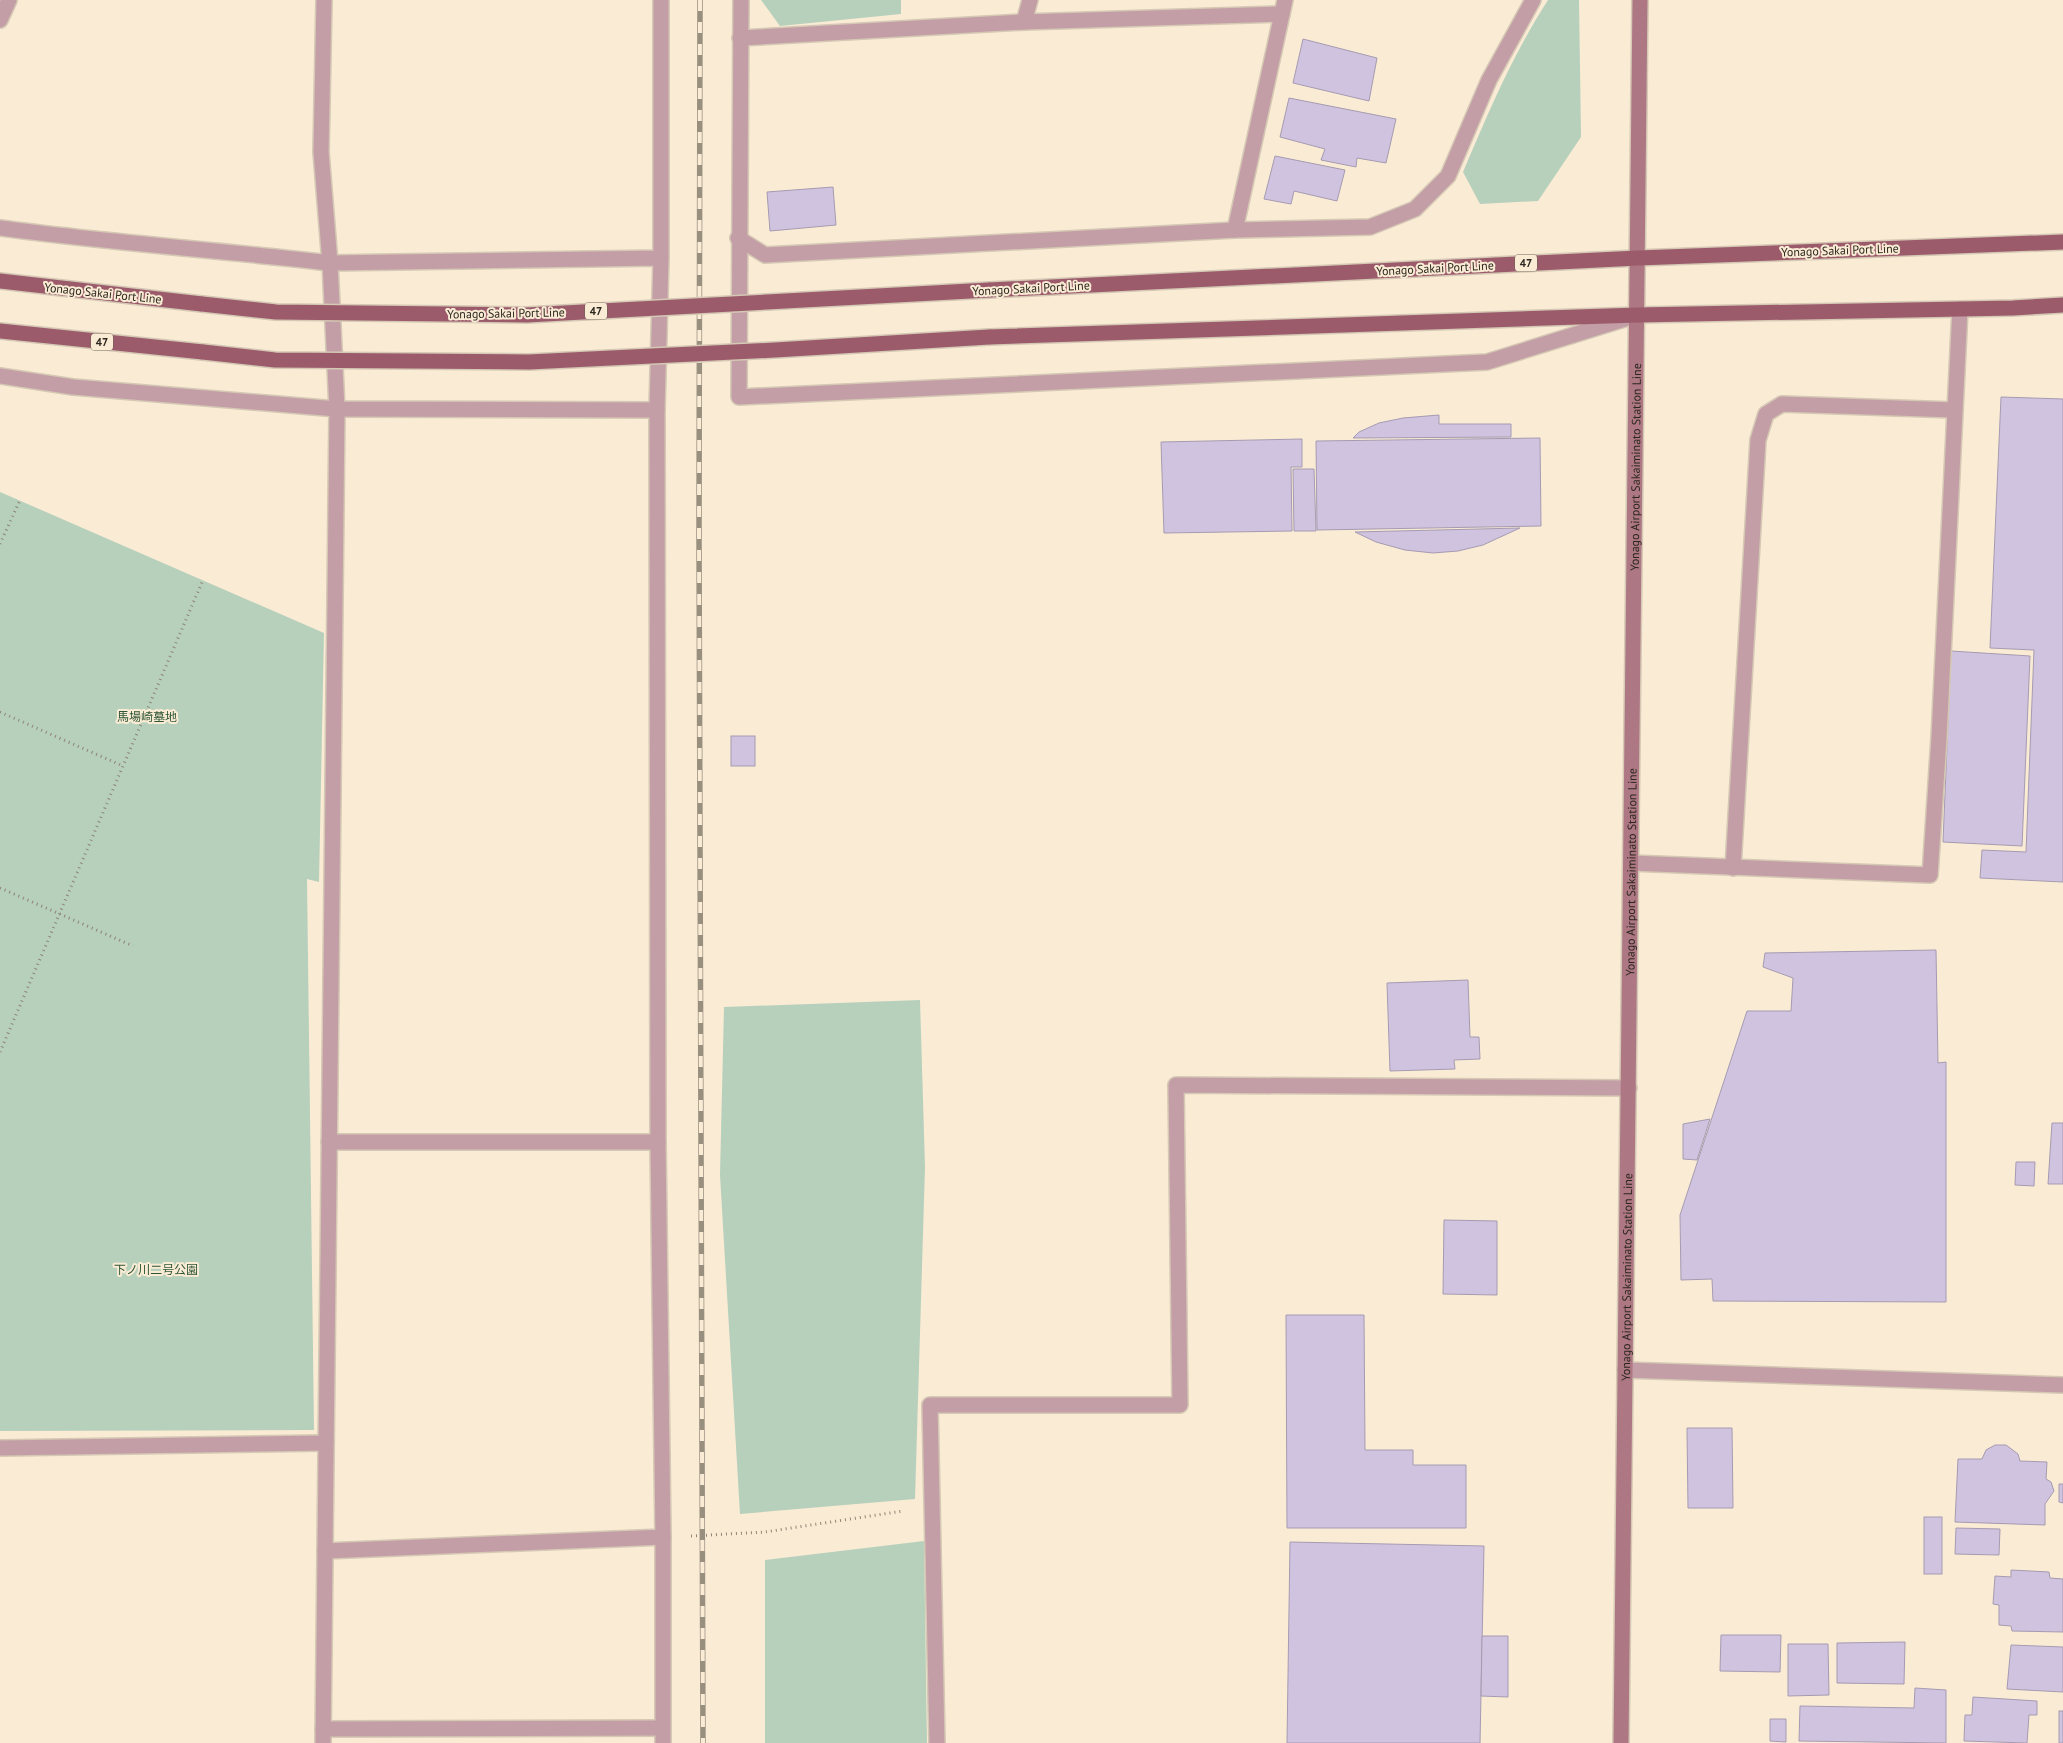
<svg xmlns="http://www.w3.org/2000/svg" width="2063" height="1743" viewBox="0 0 2063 1743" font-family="'PT Sans','Noto Sans JP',sans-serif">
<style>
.green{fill:#b6d0bb}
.building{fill:#d0c3df;stroke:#a59bb1}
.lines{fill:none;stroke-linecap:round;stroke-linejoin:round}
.lane-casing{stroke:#d5c8b4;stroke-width:18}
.street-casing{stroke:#d5c8b4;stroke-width:18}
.secondary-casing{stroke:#d5c8b4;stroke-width:18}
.primary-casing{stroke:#d5c8b4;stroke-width:18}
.path{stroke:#8e8575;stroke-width:3;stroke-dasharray:1 4;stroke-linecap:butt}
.lane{stroke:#c39ea6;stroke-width:15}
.street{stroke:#c39ea6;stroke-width:15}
.secondary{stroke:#ad7783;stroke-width:15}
.primary{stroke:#9b5b6b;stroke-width:15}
.rail-casing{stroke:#998f7f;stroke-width:5.5}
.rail{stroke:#faebd5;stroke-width:4;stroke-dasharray:11;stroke-linecap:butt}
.primary-bridge-casing{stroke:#d5c8b4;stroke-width:18;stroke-linecap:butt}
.primary-bridge{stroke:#9b5b6b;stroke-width:15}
.labels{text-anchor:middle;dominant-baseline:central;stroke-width:4;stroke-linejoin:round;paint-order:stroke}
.shield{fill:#faebd5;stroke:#6a6255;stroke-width:1}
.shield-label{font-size:11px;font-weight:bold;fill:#2c271e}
.street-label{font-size:12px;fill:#2c271e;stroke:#faebd5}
.park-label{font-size:12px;fill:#2c5636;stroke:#faebd5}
</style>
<rect width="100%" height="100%" fill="#faebd5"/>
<g class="green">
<polygon points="761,0 901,0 901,14 780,26"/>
<path d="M1548 0H1579L1581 137 1538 201 1480 204 1463 172C1488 113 1513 54 1548 0Z"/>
<polygon points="0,492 324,633 319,882 307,879 314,1430 0,1431"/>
<polygon points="920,1000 925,1167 915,1499 740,1514 720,1175 724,1007"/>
<polygon points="924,1541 927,1743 765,1743 765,1560"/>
</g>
<g class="building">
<polygon points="1303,39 1377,58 1369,101 1293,83"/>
<polygon points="1289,98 1396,119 1386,163 1357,158 1356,167 1321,160 1325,149 1280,137"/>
<polygon points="1275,156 1345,170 1337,201 1294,191 1291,204 1264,199"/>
<polygon points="833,187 836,225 770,231 767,192"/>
<polygon points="2001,397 2063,399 2063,882 1980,878 1982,850 2026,852 2034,650 1990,648"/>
<polygon points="1439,415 1439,424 1511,424 1511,437 1353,438 1359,432 1379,423 1403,418"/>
<polygon points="1540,438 1541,526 1317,530 1316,441"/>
<polygon points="1302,439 1302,467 1291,467 1292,531 1164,533 1161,442"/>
<polygon points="1293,469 1314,469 1316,531 1294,531"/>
<polygon points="1520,528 1483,545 1458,551 1433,553 1405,550 1376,542 1355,532"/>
<polygon points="1951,651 2030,656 2022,846 1943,842"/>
<rect x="731" y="736" width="24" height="30"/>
<polygon points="1936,950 1938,1063 1946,1062 1946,1302 1713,1301 1712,1279 1681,1280 1680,1215 1747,1011 1791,1011 1793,978 1763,967 1765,953"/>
<polygon points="1468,980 1470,1037 1479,1037 1480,1059 1454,1060 1455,1069 1390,1071 1387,983"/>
<polygon points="1710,1119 1697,1160 1683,1159 1683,1124"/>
<polygon points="2052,1123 2063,1123 2063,1184 2048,1184"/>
<polygon points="2016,1162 2035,1162 2034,1186 2015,1185"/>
<polygon points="1444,1220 1497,1221 1497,1295 1443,1294"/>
<polygon points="1286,1315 1364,1315 1365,1450 1413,1450 1413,1465 1466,1465 1466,1528 1287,1528"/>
<polygon points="1687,1428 1732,1428 1733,1508 1688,1508"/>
<polygon points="1995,1445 2006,1445 2018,1454 2020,1461 2047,1462 2046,1479 2051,1482 2054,1491 2045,1504 2045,1525 1955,1522 1958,1459 1982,1459 1986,1450"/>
<polygon points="2059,1484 2063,1484 2063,1503 2059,1502"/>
<rect x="1924" y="1517" width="18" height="57"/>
<polygon points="1956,1528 2000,1529 1999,1555 1955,1554"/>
<polygon points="1290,1542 1484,1546 1480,1743 1287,1743"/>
<polygon points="2011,1570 2049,1572 2050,1578 2063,1579 2063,1632 2012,1631 2011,1626 1999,1625 1999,1605 1993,1604 1995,1576 2011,1577"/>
<polygon points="1721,1635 1781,1635 1780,1672 1720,1671"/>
<polygon points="1482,1636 1508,1636 1508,1697 1481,1696"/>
<polygon points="1905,1642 1904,1684 1837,1683 1837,1643"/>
<polygon points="1788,1644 1828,1644 1829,1695 1788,1696"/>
<polygon points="2011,1645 2063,1647 2063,1692 2007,1689"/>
<polygon points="1915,1688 1946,1690 1946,1743 1799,1741 1800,1706 1914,1708"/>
<polygon points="1973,1697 2037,1701 2037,1715 2029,1715 2027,1743 1964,1741 1965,1715 1972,1715"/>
<rect x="2059" y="1711" width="4" height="32"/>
<polygon points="1770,1719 1786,1719 1786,1742 1770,1741"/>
</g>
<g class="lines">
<defs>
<g id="lane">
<polyline points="1631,863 1930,875 1939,738 1960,309"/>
<polyline points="1733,868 1758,440 1766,414 1782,404 1954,410"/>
<polyline points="937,1743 930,1405 1180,1405 1176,1085 1629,1088"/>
</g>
<g id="street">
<polyline points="741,0 739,397 1487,362 1631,317"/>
<polyline points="0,20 9,0"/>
<polyline points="1024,22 1030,0"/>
<polyline points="740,38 1024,22 1282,14"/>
<path d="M0 228C110 243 220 250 330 263L321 152 324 0"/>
<polyline points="1235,230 1285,0"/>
<polyline points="738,238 765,255 1235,230 1370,227 1415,209 1448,176 1489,80 1533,0"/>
<polyline points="661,258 657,410 337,409 330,263 661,258 661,0"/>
<polyline points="0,376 73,387 337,409 323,1743"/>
<polyline points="329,1142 658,1142 657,410"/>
<polyline points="1625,1370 2063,1385"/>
<polyline points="0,1448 326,1443"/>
<polyline points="325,1551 663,1537 658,1142"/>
<polyline points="323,1729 662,1728"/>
<polyline points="663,1743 663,1537"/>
</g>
<g id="secondary">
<path id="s1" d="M1621 1743 1640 0"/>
</g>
<g id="primary">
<polyline points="0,281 202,304"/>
<polyline points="989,290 1638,258 2063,242"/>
<polyline points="0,331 203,352"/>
<polyline points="989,337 1638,315 2013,308 2063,305"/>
</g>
</defs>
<use href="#lane" class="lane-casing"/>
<use href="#street" class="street-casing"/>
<use href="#secondary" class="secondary-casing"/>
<use href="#primary" class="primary-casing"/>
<g class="path">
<polyline points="0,544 20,500"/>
<polyline points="0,712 123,766"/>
<polyline points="0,888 133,946"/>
<polyline points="0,1052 203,580"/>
<polyline points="691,1536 765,1532 903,1511"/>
</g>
<use href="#lane" class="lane"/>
<use href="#street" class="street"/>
<use href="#secondary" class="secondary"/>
<use href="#primary" class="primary"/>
<defs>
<polyline id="rail" points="700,0 699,538 703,1743"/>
</defs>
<use href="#rail" class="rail-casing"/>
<use href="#rail" class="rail"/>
<defs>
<g id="primary-bridge">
<polyline points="202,304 276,312 527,315 989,290"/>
<polyline points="203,352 275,360 529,362 775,350 989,337"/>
</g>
</defs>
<use href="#primary-bridge" class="primary-bridge-casing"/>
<use href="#primary-bridge" class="primary-bridge"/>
</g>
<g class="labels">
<g class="shield">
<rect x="1515" y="254.5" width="22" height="17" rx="4"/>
<rect x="585" y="302.5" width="22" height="17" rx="4"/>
<rect x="91" y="333.5" width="22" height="17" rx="4"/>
</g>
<g class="shield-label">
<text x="1526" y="263">47</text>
<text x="596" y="311">47</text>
<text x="102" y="342">47</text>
</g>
<g class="street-label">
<text transform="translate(1840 250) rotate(-2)">Yonago Sakai Port Line</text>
<text transform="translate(1435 268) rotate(-3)">Yonago Sakai Port Line</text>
<text transform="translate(1031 288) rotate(-3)">Yonago Sakai Port Line</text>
<text transform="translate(103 293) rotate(6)">Yonago Sakai Port Line</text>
<text transform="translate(506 313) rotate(-1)">Yonago Sakai Port Line</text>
<text stroke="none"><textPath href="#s1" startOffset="1276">Yonago Airport Sakaiminato Station Line</textPath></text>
<text stroke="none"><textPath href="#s1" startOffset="871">Yonago Airport Sakaiminato Station Line</textPath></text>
<text stroke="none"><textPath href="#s1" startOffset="466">Yonago Airport Sakaiminato Station Line</textPath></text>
</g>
<g class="park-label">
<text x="147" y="716">馬場崎墓地</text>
<text x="156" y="1269">下ノ川二号公園</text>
</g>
</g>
</svg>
